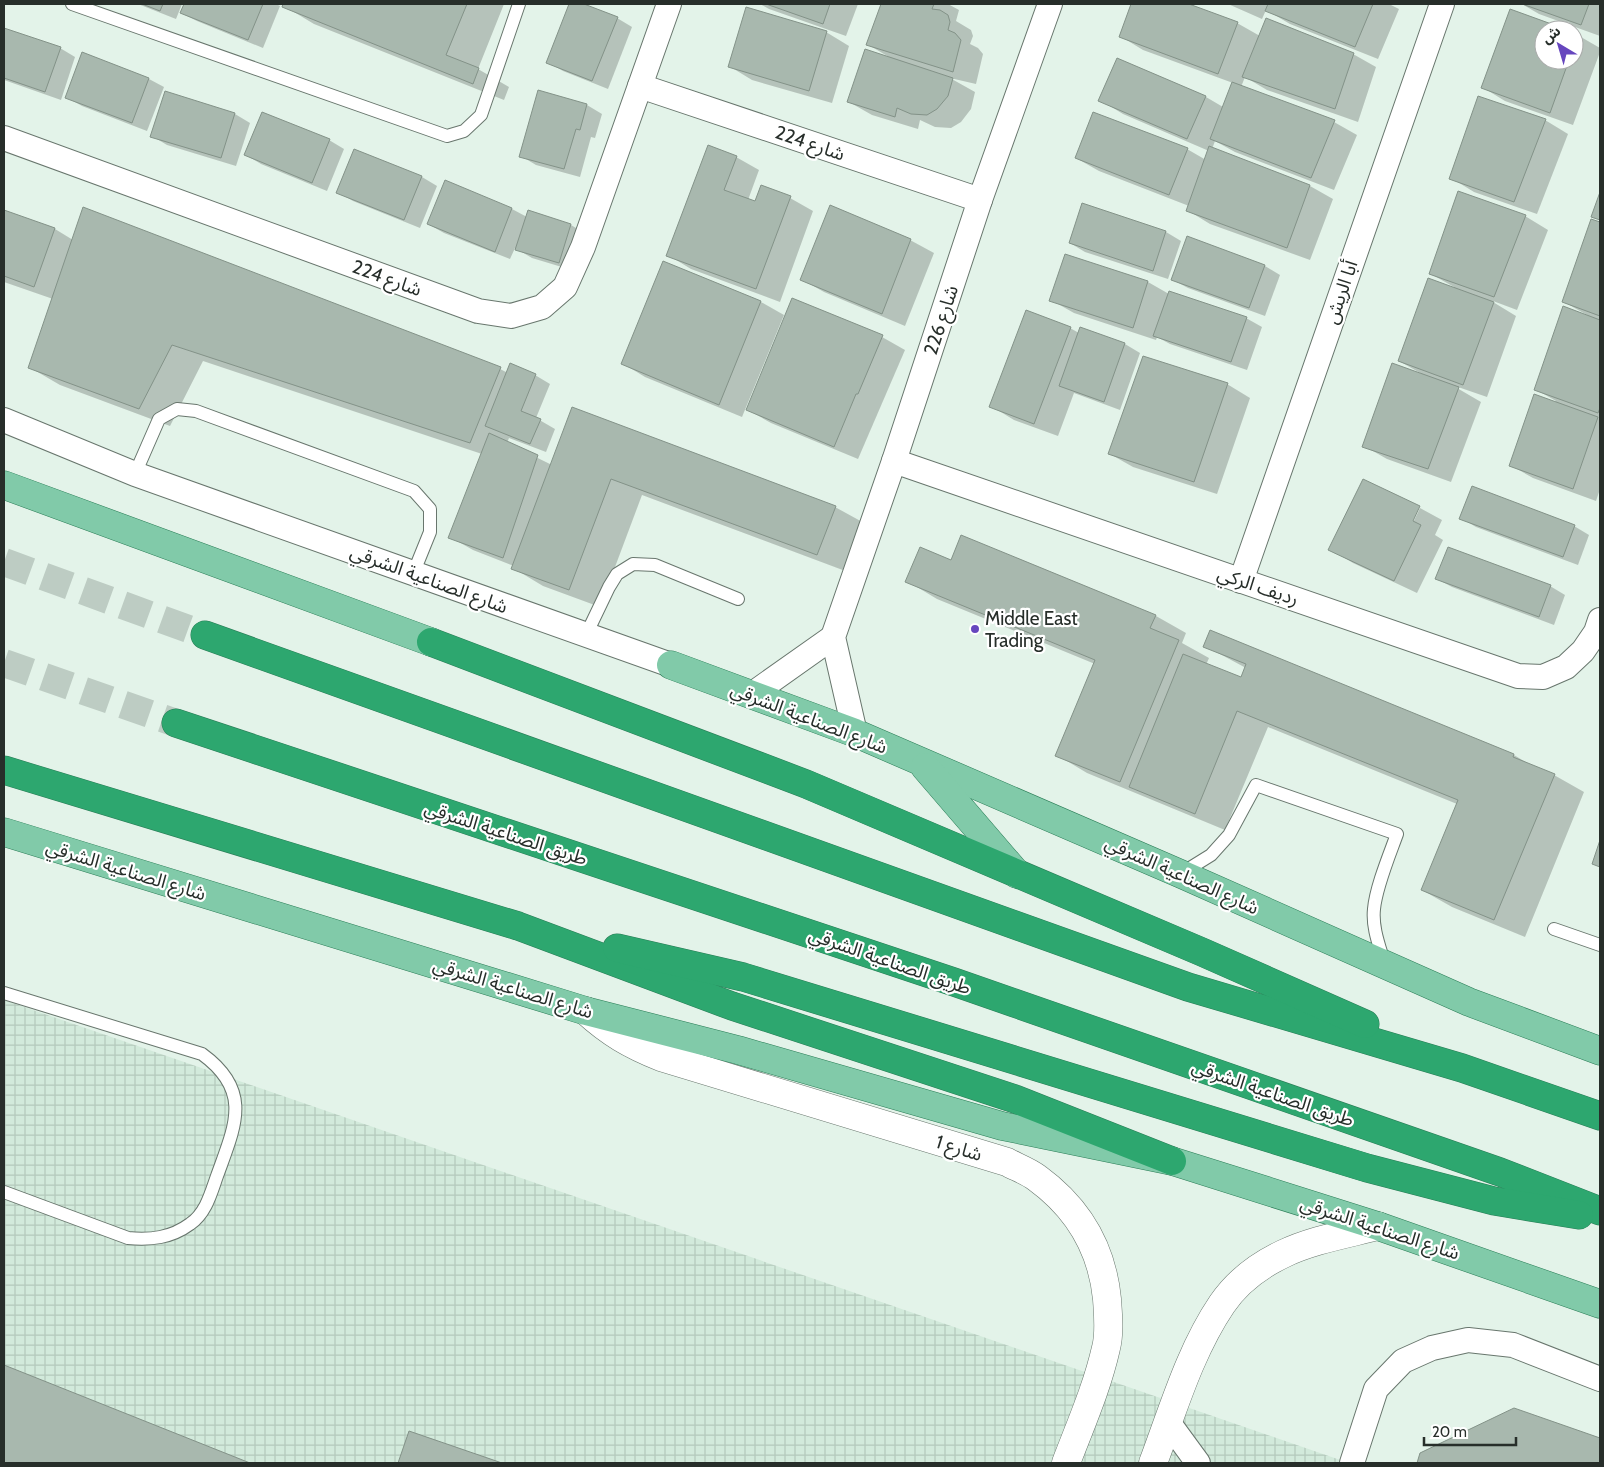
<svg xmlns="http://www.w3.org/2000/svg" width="1604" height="1467" viewBox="0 0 1604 1467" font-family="Cabin,'Noto Sans Arabic',sans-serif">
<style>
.industrial{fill:url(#industrial-grid)}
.shadow{fill:#0003}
.building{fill:#a8b8ae;stroke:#839288}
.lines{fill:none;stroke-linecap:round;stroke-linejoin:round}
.highway-tunnel{stroke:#bdccc3;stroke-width:28;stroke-dasharray:28 14;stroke-linecap:butt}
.lane-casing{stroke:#68766d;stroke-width:14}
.street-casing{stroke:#68766d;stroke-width:26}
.secondary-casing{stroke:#68766d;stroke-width:29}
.primary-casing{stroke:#2b7d57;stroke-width:29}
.highway-casing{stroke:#2b7d57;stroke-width:29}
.lane{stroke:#fff;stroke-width:12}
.street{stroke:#fff;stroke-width:24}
.secondary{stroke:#fff;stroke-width:28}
.primary{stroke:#81caa9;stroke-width:28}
.highway{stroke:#2da76f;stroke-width:28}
.poi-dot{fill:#6646be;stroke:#fff;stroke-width:2}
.labels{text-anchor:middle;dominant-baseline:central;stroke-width:4.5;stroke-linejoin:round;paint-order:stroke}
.street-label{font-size:19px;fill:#272e2a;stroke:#fff}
.poi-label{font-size:19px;fill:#272e2a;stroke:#fff;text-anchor:start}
</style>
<defs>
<pattern id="industrial-grid" width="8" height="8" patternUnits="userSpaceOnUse" patternTransform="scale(1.25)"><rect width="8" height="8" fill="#d2eadb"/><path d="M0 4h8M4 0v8" fill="none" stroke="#b4c9bc"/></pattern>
</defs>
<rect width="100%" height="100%" fill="#e3f3e9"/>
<polygon class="industrial" points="4,1000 1349,1463 4,1463"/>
<g class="shadow">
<polygon points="138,4 182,4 176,19"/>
<polygon points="185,4 276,4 280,6 263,48 197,21 181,13"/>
<polygon points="285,4 504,4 478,69 509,87 504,100 314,24 284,6"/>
<polygon points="571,4 581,4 617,18 632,27 608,89 563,71 548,62"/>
<polygon points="760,4 858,4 846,36 769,9"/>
<polygon points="882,4 948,4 959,10 956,21 971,30 973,36 970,44 978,48 983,54 976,84 950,78 975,92 971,109 961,122 951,128 935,127 920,120 918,129 872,115 849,102 889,57 867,44"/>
<polygon points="1132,4 1186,4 1237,23 1260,36 1353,54 1376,67 1358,122 1267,90 1245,77 1241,87 1334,122 1357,135 1334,190 1235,152 1215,141 1212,149 1310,186 1333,199 1310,260 1210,224 1187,210 1189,206 1099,171 1076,158 1187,149 1206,160 1209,151 1123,114 1100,100 1118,59 1206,97 1223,107 1233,83 1143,50 1120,36"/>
<polygon points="1228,4 1389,4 1399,9 1378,59 1290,24 1266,10 1262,19"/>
<polygon points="1522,4 1600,4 1600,36 1539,14"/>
<polygon points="1511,11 1564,30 1544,30 1544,60 1574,60 1574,33 1600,48 1600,52 1573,125 1505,101 1482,87"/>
<polygon points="4,29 60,48 75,57 61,100 4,80"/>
<polygon points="826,32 849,46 832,103 752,80 729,66"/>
<polygon points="149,79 164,87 147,131 82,106 66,97"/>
<polygon points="587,105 602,114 595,138 591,137 580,177 536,165 521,156"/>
<polygon points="235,114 250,123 236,166 167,145 152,136"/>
<polygon points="1545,120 1568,134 1537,214 1474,192 1451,178"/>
<polygon points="329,140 344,149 327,191 261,164 246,155"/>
<polygon points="355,151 422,177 437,186 420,228 353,201 338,192"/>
<polygon points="736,157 759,170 748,200 756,203 762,187 790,198 813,211 780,302 691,269 668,255"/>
<polygon points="446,182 512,209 527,217 528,212 571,225 586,234 575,271 532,258 515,248 510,259 444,233 428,224"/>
<polygon points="1083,204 1166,232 1181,241 1168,279 1085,252 1070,243"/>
<polygon points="4,211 55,229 73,240 500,369 508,373 535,375 550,384 536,418 555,429 546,452 509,438 507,443 552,465 835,507 866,524 848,572 642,495 600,607 543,586 513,568 514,566 473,550 450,537 482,454 203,361 170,426 60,385 29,367 53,299 4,282"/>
<polygon points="1525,216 1548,230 1517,310 1493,301 1493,302 1516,316 1487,397 1458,387 1457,388 1481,402 1451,482 1387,459 1364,446 1422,374 1399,361 1454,287 1431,274"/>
<polygon points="1592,220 1600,223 1600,489 1596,501 1533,478 1510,465 1556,401 1535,389 1587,315 1564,302"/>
<polygon points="1188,238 1265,266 1280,275 1265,316 1188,288 1173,280"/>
<polygon points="910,240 934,253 905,326 824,292 801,279"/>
<polygon points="1065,256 1148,282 1169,294 1246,318 1262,327 1247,370 1170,344 1157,337 1156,340 1074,313 1051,300"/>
<polygon points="664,263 761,302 784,315 742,417 645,377 622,363"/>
<polygon points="793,300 882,337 905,350 858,459 771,423 748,410"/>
<polygon points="1070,328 1079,333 1125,344 1140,353 1120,410 1074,393 1058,436 1014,420 991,406"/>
<polygon points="1227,384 1250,398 1217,494 1133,467 1110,454"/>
<polygon points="1420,508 1442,520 1435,535 1443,540 1417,593 1353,563 1330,549 1409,526 1411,527"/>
<polygon points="1461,518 1574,526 1589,535 1578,565 1476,527"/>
<polygon points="962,536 1156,616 1186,633 1182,643 1209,658 1206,665 1241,679 1246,668 1205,646 1514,755 1534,767 1554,775 1584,792 1525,937 1452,907 1422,890 1457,804 1268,727 1225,830 1087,773 1057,755 1095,664 937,599 907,581 952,561"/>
<polygon points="1437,579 1550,586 1565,595 1554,625 1452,587"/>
<polygon points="4,1367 247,1463 4,1463"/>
<polygon points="1514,1409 1600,1439 1600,1463 1418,1463 1421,1454"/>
<polygon points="410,1432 499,1463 399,1463"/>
</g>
<g class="building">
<polygon points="142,4 163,4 160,11"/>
<polygon points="184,4 263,4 248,40 180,13"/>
<polygon points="283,4 467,4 446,55 479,68 473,84 282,7"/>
<polygon points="569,4 584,4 618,17 592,81 546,63"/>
<polygon points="766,4 830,4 823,24"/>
<polygon points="881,4 934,4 932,9 940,10 948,15 950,22 948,30 955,33 961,40 953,72 866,45"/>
<polygon points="1131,4 1189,4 1238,22 1218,74 1119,37"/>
<polygon points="1268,4 1373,4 1355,47 1265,11"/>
<polygon points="1522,4 1589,4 1581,25"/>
<polygon points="746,7 827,31 809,91 728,67"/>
<polygon points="1510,9 1568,30 1544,30 1544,60 1569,60 1550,113 1481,88"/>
<polygon points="1266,18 1354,53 1335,109 1242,77"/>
<polygon points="4,28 61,47 45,92 4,78"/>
<polygon points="865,49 953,78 948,96 937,109 927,115 911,114 897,108 895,117 847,102"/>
<polygon points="82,52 149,78 132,123 65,98"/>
<polygon points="1117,58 1206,96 1187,139 1098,101"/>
<polygon points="1232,82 1335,120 1311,178 1210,139"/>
<polygon points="538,90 587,104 580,130 576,129 564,169 519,157"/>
<polygon points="165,91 235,113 221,158 150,137"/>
<polygon points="1478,96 1546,119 1514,202 1449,179"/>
<polygon points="262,112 330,139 312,183 244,155"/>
<polygon points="1093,112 1188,148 1169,195 1075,158"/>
<polygon points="708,145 737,156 724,190 755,201 761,185 791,196 756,289 666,256"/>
<polygon points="1209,146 1310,185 1287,248 1186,211"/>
<polygon points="354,149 422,176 404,220 336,193"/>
<polygon points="445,180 512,208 495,252 427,224"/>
<polygon points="1458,191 1526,215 1494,297 1429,274"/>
<polygon points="1600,192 1600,220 1591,217"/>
<polygon points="1082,203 1166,231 1153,271 1069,243"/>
<polygon points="830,205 911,239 882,314 800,280"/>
<polygon points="83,207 501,367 470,443 172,345 139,409 28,368"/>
<polygon points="4,210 55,228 34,287 4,276"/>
<polygon points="528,210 571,224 559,263 515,250"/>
<polygon points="1591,219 1600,222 1600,316 1562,302"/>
<polygon points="1187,236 1265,265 1249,308 1171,280"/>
<polygon points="1065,254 1148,281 1133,328 1049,301"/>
<polygon points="663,261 761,301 719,405 621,364"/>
<polygon points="1428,278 1494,302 1463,385 1398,361"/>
<polygon points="1169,291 1247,317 1231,362 1153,336"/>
<polygon points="792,298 883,335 858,394 856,394 834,447 746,410"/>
<polygon points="1563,306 1600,320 1600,408 1598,413 1534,390"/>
<polygon points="1026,310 1071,327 1034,424 989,407"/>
<polygon points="1080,327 1125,343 1104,402 1059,386"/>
<polygon points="1143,356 1228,383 1194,482 1108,454"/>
<polygon points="510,363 536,374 521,411 541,419 530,444 485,426"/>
<polygon points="1392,363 1459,387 1428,469 1362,447"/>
<polygon points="1534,394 1598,417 1573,489 1509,466"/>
<polygon points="572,407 836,506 817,555 611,479 569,590 511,569"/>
<polygon points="489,433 538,455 503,558 448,538"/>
<polygon points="1363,479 1420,506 1413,521 1421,525 1394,581 1328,550"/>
<polygon points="1472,486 1575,525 1563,557 1459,519"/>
<polygon points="961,535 1156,615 1150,628 1179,640 1120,782 1055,756 1095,660 905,582 920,547 951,560"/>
<polygon points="1448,547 1551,585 1539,617 1435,579"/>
<polygon points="1210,630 1514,754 1513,757 1555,774 1494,920 1421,890 1458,800 1237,711 1195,814 1129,787 1183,654 1241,677 1246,664 1203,647"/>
<polygon points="1600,840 1600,867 1592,864"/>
<polygon points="4,1365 250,1463 4,1463"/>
<polygon points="1514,1408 1600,1438 1600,1463 1417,1463 1420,1453"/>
<polygon points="409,1431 502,1463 398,1463"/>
</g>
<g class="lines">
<g class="highway-tunnel">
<polyline points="4,562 205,635"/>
<polyline points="4,663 176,723"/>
</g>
<defs>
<g id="lane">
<polyline points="72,4 447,136 464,131 481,115 519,4"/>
<polyline points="135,474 159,419 177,409 196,411 414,491 430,509 430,532 413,574"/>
<polyline points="586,635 609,587 617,574 633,564 655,565 738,599"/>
<path d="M1182 873 1211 855 1229 835 1256 785 1397 834C1389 856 1376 887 1374 909 1372 927 1379 945 1384 962"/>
<polyline points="1554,929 1600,945"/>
<path d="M4 993 202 1054C253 1091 235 1126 217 1176 211 1193 206 1213 190 1224 171 1238 151 1240 128 1238L4 1192"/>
</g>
<g id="street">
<polyline points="640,86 980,200"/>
<polyline points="4,138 478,311 511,316 542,307 565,287 583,247 669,4"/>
<polyline points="4,420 135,474 671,665"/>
<polyline points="894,461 1518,676 1543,677 1566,667 1583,651 1596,632 1600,620"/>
<polyline points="1241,581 1442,4"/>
<polyline points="751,695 833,637"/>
<polyline points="855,733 833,637 894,461 980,200 1050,4"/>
<polyline points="1168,1422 1198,1463"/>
<polyline points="1352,1463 1376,1389 1403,1361 1432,1348 1468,1340 1513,1345 1600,1379"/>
</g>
<g id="secondary">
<path d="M586 1011C610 1033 631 1045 661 1057L1007 1162C1016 1167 1028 1171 1037 1178 1078 1208 1102 1248 1107 1299 1108 1314 1110 1333 1106 1348 1097 1388 1080 1426 1066 1463"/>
<path d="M1153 1463C1173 1410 1190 1351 1222 1304 1237 1282 1260 1265 1283 1254 1312 1240 1347 1234 1378 1226"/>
</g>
<g id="primary">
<polyline points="4,485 431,642"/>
<polyline points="671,665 855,733 1181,874 1469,1002 1600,1051"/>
<polyline points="925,767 1017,874"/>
<polyline points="4,832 586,1011 738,1050 1002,1126 1172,1161 1378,1226 1600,1304"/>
</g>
<g id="highway">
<polyline points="205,635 1188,987 1462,1068 1600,1116"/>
<polyline points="431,642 806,784 1202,952 1365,1024"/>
<polyline points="176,723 954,982 1500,1172 1600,1211"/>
<polyline points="4,770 518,926 732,1006 1015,1099 1172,1161"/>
<polyline points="617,948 743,977 1367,1168 1494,1201 1579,1215"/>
</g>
</defs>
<use href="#lane" class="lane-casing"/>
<use href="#street" class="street-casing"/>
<use href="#secondary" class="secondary-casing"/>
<use href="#primary" class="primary-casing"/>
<use href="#highway" class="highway-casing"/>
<use href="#lane" class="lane"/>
<use href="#street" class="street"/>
<use href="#secondary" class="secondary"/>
<use href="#primary" class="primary"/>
<use href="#highway" class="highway"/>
</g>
<circle class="poi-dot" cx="975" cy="629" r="5"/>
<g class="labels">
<g class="street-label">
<text transform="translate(810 143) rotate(19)">شارع 224</text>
<text transform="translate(387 278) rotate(20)">شارع 224</text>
<text transform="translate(1341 292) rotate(-71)">أبا الريش</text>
<text transform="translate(941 320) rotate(-72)">شارع 226</text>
<text transform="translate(429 579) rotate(20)">شارع الصناعية الشرقي</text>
<text transform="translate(1258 586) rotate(19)">رديف الركي</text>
<text transform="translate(809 718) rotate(21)">شارع الصناعية الشرقي</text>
<text transform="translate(506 833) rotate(18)">طريق الصناعية الشرقي</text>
<text transform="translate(126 870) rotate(17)">شارع الصناعية الشرقي</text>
<text transform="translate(1182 875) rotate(24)">شارع الصناعية الشرقي</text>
<text transform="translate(890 961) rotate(19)">طريق الصناعية الشرقي</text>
<text transform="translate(513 988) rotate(17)">شارع الصناعية الشرقي</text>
<text transform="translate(1273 1093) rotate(19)">طريق الصناعية الشرقي</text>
<text transform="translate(959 1148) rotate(17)">شارع 1</text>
<text transform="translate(1380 1228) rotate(18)">شارع الصناعية الشرقي</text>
</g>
<g class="poi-label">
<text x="985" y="618">Middle East<tspan x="985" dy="22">Trading</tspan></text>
</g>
</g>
<rect width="1604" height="1467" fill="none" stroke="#272e2a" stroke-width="10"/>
<g transform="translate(1559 45) rotate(322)"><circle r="24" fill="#ffffff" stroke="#a9abaa"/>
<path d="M0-4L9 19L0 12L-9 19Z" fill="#6646be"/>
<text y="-8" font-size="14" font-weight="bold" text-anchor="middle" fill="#272e2a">ش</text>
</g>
<path d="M1424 1437v8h92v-8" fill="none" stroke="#272e2a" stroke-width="2.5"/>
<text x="1432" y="1437" font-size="15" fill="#272e2a" stroke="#ffffff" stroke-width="4" paint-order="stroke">20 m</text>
</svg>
